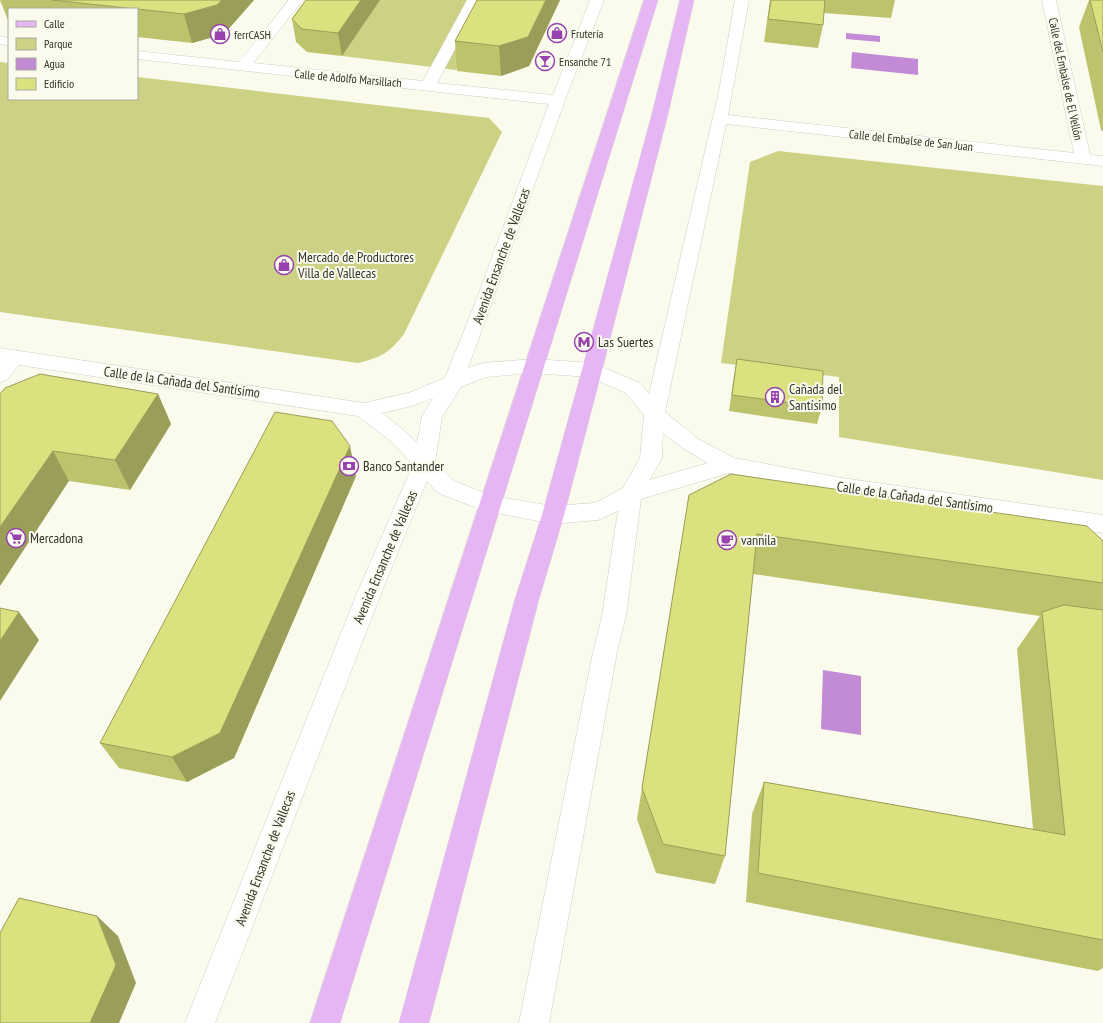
<svg xmlns="http://www.w3.org/2000/svg" width="1103" height="1023" viewBox="0 0 1103 1023" font-family="'PT Sans Narrow',sans-serif">
<style>
.green{fill:#ccd184}
.water{fill:#c38ad5}
.lines{fill:none;stroke-linecap:round;stroke-linejoin:round}
.minor-casing{stroke:#cdcec0;stroke-width:1}
.major-casing{stroke:#dadad9;stroke-width:1}
.minor{fill:#fff;fill-rule:evenodd}
.major{fill:#e5b6f3;fill-rule:evenodd}
.wall{fill:#bdc26d}
.shaded-wall{fill:#9a9e59}
.building{fill:#dce17f;stroke:#9a9e59}
.labels{text-anchor:middle;dominant-baseline:central;stroke-width:4;stroke-linejoin:round;paint-order:stroke}
.far-poi-label{font-size:12px;fill:#32332d;stroke:#fafbed;text-anchor:start}
.far-street-label{font-size:12px;fill:#32332d;stroke:#fafbed}
.street-label{font-size:14px;fill:#32332d;stroke:#fafbed}
.poi-label{font-size:14px;fill:#32332d;stroke:#fafbed;text-anchor:start}
</style>
<rect width="100%" height="100%" fill="#fafbed"/>
<g class="green">
<polygon points="380,0 492,0 456,70 342,56"/>
<path d="M0 62 9 63V99H137V77L489 118 502 132 404 334C389 353 382 357 358 363L0 312Z"/>
<polygon points="778,151 1103,186 1103,480 839,437 839,377 721,363 750,162"/>
</g>
<g class="water">
<polygon points="846,33 880,36 880,42 846,39"/>
<polygon points="852,52 918,59 918,75 851,68"/>
<polygon points="823,670 861,676 861,735 821,729"/>
</g>
<g class="lines">
<defs>
<g id="minor">
<path d="M289 0H303L253 63 423 81 467 0H481L437 83 553 95 590 0H604L565 100 468 368 483 363 534 359 592 363 640 383 649 394 719 91 735 0H749L728 115 1074 153 1042 0H1056L1090 155 1103 156V166L726 124 665 412 698 439 734 458 842 478 1103 515V533L842 494 729 473 641 499 626 616 617 652 549 1023H519L593 652 602 616 618 511 598 520 553 524 482 510 438 493 427 481 382 591 215 1023H185L358 591 413 465 393 443 358 416 19 365 7 380 0 382V348L364 403 408 393 445 378 474 306 549 104 137 59V51L239 62ZM534 373 589 377 626 393 644 415 640 458 623 488 595 503 553 506 492 496 454 481 435 462 442 417 461 387 486 377ZM433 398 422 416 417 443 407 433 382 413 412 406ZM663 433 684 449 708 463 649 480 662 458Z"/>
<polygon points="0,36 9,38 9,46 0,44"/>
</g>
<g id="major">
<polygon points="644,0 658,0 340,1023 310,1023"/>
<polygon points="680,0 694,0 668,114 602,370 564,515 539,599 429,1023 399,1023 515,599 542,515 582,370 652,114"/>
</g>
</defs>
<use href="#minor" class="minor-casing"/>
<use href="#major" class="major-casing"/>
<use href="#minor" class="minor"/>
<use href="#major" class="major"/>
</g>
<g class="wall">
<polygon points="0,0 254,0 224,34 192,43 137,37 137,9 9,9 9,23"/>
<polygon points="306,0 380,0 342,56 307,52 296,42 292,19"/>
<polygon points="477,0 560,0 529,66 501,76 457,71 455,41"/>
<polygon points="770,0 895,0 891,18 824,13 823,25 818,48 764,42"/>
<polygon points="1089,0 1103,0 1103,131 1101,130 1079,27"/>
<polygon points="737,359 822,407 817,424 729,411 734,376"/>
<polygon points="5,388 158,394 171,424 130,490 69,481"/>
<polygon points="356,476 234,758 187,782 119,768 100,743"/>
<polygon points="689,495 1103,541 1103,609 1102,610 1103,610 1103,968 1098,971 746,902 752,814 764,782 1033,829 1017,649 1040,616 753,574 725,856 715,884 656,873 637,819"/>
</g>
<g class="shaded-wall">
<polygon points="222,0 254,0 224,34 192,43 184,14"/>
<polygon points="361,0 380,0 342,56 338,33"/>
<polygon points="546,0 560,0 529,66 501,76 499,46"/>
<polygon points="158,394 171,424 130,490 115,460"/>
<polygon points="350,446 356,476 234,758 187,782 172,757"/>
<polygon points="53,451 69,481 0,586 0,527"/>
<polygon points="19,612 39,640 0,701 0,641"/>
<polygon points="97,916 118,936 136,983 119,1023 90,1023"/>
</g>
<g class="building">
<polygon points="52,0 222,0 217,5 184,14"/>
<polygon points="306,0 361,0 338,33 302,29 292,19"/>
<polygon points="477,0 546,0 528,37 499,46 455,41"/>
<polygon points="771,0 825,0 823,25 768,19"/>
<polygon points="1090,0 1103,0 1103,52"/>
<polygon points="737,359 823,371 822,407 732,395"/>
<polygon points="40,374 158,394 115,460 53,451 0,527 0,394 5,388"/>
<polygon points="275,412 332,421 350,446 220,733 172,757 100,743"/>
<polygon points="731,474 1087,526 1103,541 1103,583 757,534 725,856 663,844 642,788 689,495"/>
<polygon points="1064,605 1103,610 1103,940 758,873 764,782 1065,835 1042,612"/>
<polygon points="0,608 19,612 0,641"/>
<polygon points="19,898 97,916 116,965 90,1023 0,1023 0,933"/>
</g>
<defs>
<symbol id="shop-ring" viewBox="-11 -11 22 22"><circle r="9.5" fill="#fafbed" stroke="#9742af" stroke-width="1.5"/><path d="M-5-2.5h2.3a2.7 3.5 0 0 1 5.4 0H5L5.5 6h-11ZM-1.5-2.5h3a1.5 2.3 0 0 0-3 0Z" fill="#9742af"/></symbol>
<symbol id="bar-ring" viewBox="-11 -11 22 22"><circle r="9.5" fill="#fafbed" stroke="#9742af" stroke-width="1.5"/><path d="M-6-5H6L.8 .8V4.5H3.5V6h-7V4.5H-.8V.8Z" fill="#9742af"/></symbol>
<symbol id="metro-ring" viewBox="-11 -11 22 22"><circle r="9.5" fill="#fafbed" stroke="#9742af" stroke-width="1.5"/><path d="M-5.5 5V-5H-3L0 0L3-5H5.5V5H3V-.5L0 4L-3-.5V5Z" fill="#9742af"/></symbol>
<symbol id="building-ring" viewBox="-11 -11 22 22"><circle r="9.5" fill="#fafbed" stroke="#9742af" stroke-width="1.5"/><path d="M-4-6H4V6H1V3H-1V6H-4ZM-2.5-4.3h1.7v1.8h-1.7ZM.8-4.3h1.7v1.8H.8ZM-2.5-1h1.7V.8h-1.7ZM.8-1h1.7V.8H.8Z" fill="#9742af"/></symbol>
<symbol id="bank-ring" viewBox="-11 -11 22 22"><circle r="9.5" fill="#fafbed" stroke="#9742af" stroke-width="1.5"/><path d="M-6-4H6V4H-6ZM0-2.3a2.3 2.3 0 1 0 0 4.6a2.3 2.3 0 1 0 0-4.6Z" fill="#9742af"/></symbol>
<symbol id="supermarket-ring" viewBox="-11 -11 22 22"><circle r="9.5" fill="#fafbed" stroke="#9742af" stroke-width="1.5"/><path d="M-6-5.5h2.5l.6 2H6L4.5 2H-2.5L-4.4-4H-6ZM-1.5 3.2a1.3 1.3 0 1 0 .1 0ZM3 3.2a1.3 1.3 0 1 0 .1 0Z" fill="#9742af"/></symbol>
<symbol id="cafe-ring" viewBox="-11 -11 22 22"><circle r="9.5" fill="#fafbed" stroke="#9742af" stroke-width="1.5"/><path d="M-5.5-4.5H6V0H3Q3 3.5 0 3.5H-2.5Q-5.5 3.5-5.5 0ZM3-3.2v2h1.7v-2ZM-6 4.5H4V6H-6Z" fill="#9742af"/></symbol>
</defs>
<g fill-rule="evenodd">
<use href="#shop-ring" x="546" y="22" width="22" height="22"/>
<use href="#shop-ring" x="209" y="23" width="22" height="22"/>
<use href="#bar-ring" x="534" y="50" width="22" height="22"/>
<use href="#shop-ring" x="273" y="254" width="22" height="22"/>
<use href="#metro-ring" x="573" y="331" width="22" height="22"/>
<use href="#building-ring" x="764" y="386" width="22" height="22"/>
<use href="#bank-ring" x="338" y="455" width="22" height="22"/>
<use href="#supermarket-ring" x="5" y="527" width="22" height="22"/>
<use href="#cafe-ring" x="716" y="529" width="22" height="22"/>
</g>
<g class="labels">
<g class="far-poi-label">
<text x="571" y="33">Frutería</text>
<text x="234" y="34">ferrCASH</text>
<text x="559" y="61">Ensanche 71</text>
</g>
<g class="far-street-label">
<text transform="translate(348 78) rotate(5)">Calle de Adolfo Marsillach</text>
<text transform="translate(1066 79) rotate(78)">Calle del Embalse de El Vellón</text>
<text transform="translate(911 140) rotate(6)">Calle del Embalse de San Juan</text>
</g>
<g class="street-label">
<text transform="translate(501 256) rotate(-70)">Avenida Ensanche de Vallecas</text>
<text transform="translate(182 382) rotate(8)">Calle de la Cañada del Santísimo</text>
<text transform="translate(915 497) rotate(8)">Calle de la Cañada del Santísimo</text>
<text transform="translate(385 557) rotate(-67)">Avenida Ensanche de Vallecas</text>
<text transform="translate(265 858) rotate(-69)">Avenida Ensanche de Vallecas</text>
</g>
<g class="poi-label">
<text x="298" y="257">Mercado de Productores<tspan x="298" dy="16">Villa de Vallecas</tspan></text>
<text x="598" y="342">Las Suertes</text>
<text x="789" y="389">Cañada del<tspan x="789" dy="16">Santísimo</tspan></text>
<text x="363" y="466">Banco Santander</text>
<text x="30" y="538">Mercadona</text>
<text x="741" y="540">vannila</text>
</g>
</g>
<rect x="8" y="8" width="130" height="92" fill="#fafbed" stroke="#aaaba0"/>
<rect x="16" y="21" width="20" height="6" fill="#e5b6f3" stroke="#aaaba0"/>
<text x="44" y="28" font-size="12" fill="#32332d">Calle</text>
<rect x="16" y="38" width="20" height="12" fill="#ccd184" stroke="#aaaba0"/>
<text x="44" y="48" font-size="12" fill="#32332d">Parque</text>
<rect x="16" y="58" width="20" height="12" fill="#c38ad5" stroke="#aaaba0"/>
<text x="44" y="68" font-size="12" fill="#32332d">Agua</text>
<rect x="16" y="78" width="20" height="12" fill="#dce17f" stroke="#aaaba0"/>
<text x="44" y="88" font-size="12" fill="#32332d">Edificio</text>
</svg>
